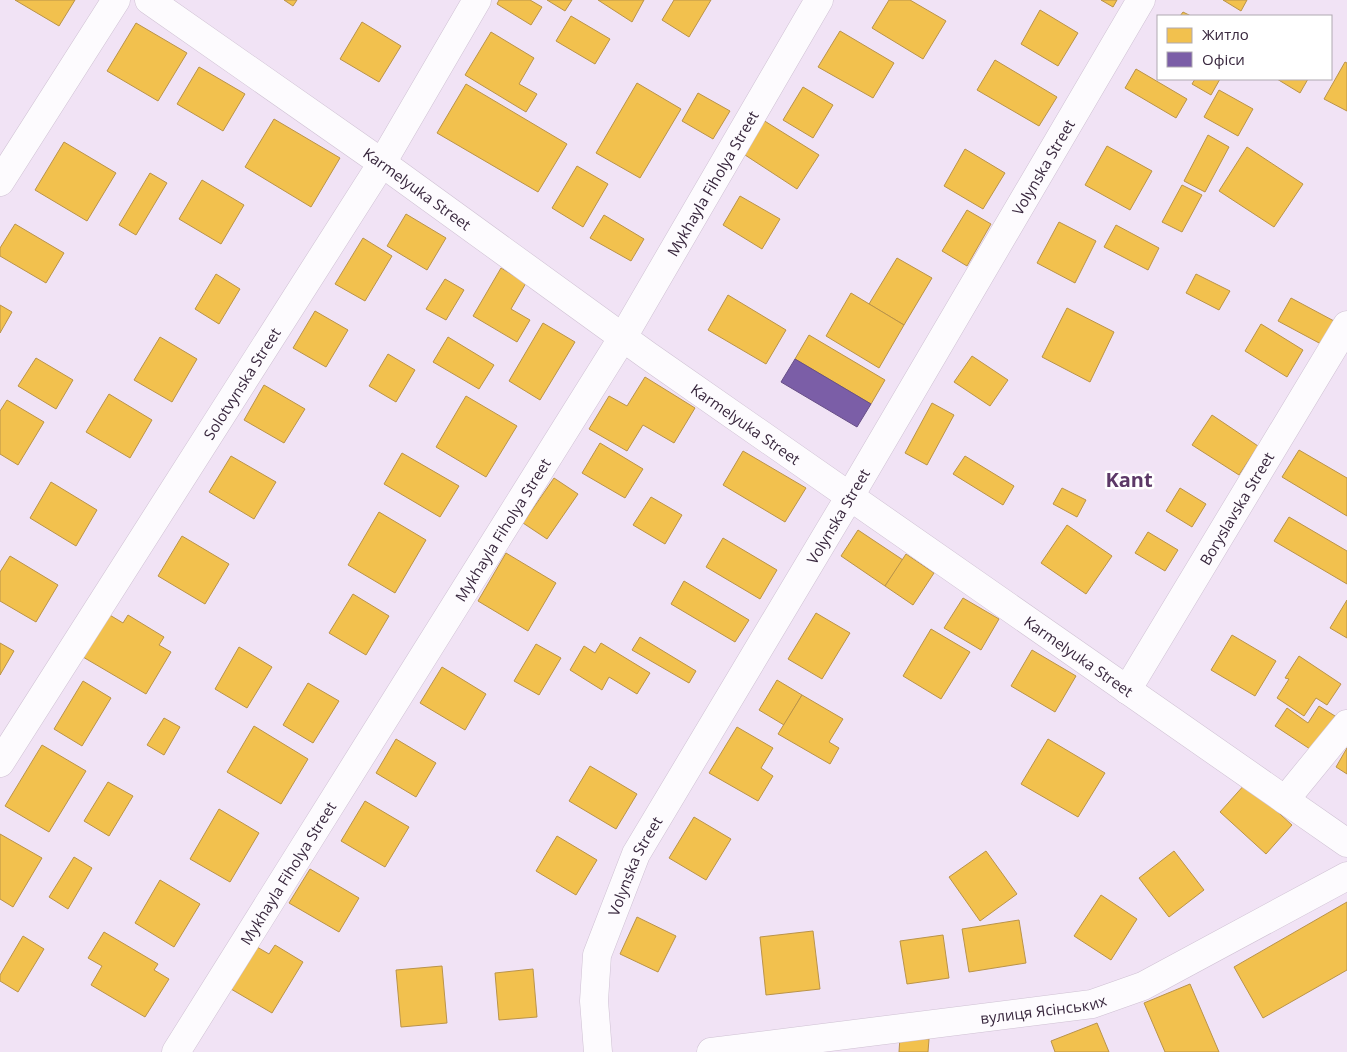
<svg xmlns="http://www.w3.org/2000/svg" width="1347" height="1052" viewBox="0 0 1347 1052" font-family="'Open Sans',sans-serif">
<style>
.homes{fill:#f2c14e;stroke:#ba9349}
.offices{fill:#7b5ea7;stroke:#674e87}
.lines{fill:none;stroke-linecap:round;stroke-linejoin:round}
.minor-casing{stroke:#cfc1d3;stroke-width:29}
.minor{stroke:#fdfbfe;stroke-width:28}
.labels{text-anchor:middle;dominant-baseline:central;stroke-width:5;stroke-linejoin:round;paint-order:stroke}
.street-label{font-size:15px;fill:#38273d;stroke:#fff}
.district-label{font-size:20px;font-weight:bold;fill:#5c3867;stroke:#fff}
</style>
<rect width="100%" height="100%" fill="#f1e3f5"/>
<g class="homes">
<polygon points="15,0 75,0 59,26"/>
<polygon points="284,0 297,0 293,6"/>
<polygon points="499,0 530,0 542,7 531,25 497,4"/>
<polygon points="547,0 572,0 565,11"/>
<polygon points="598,0 644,0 632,22"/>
<polygon points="674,0 711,0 689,37 662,20"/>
<polygon points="889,0 910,0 946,21 923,59 872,28"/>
<polygon points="1101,0 1117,0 1113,7"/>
<polygon points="1223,0 1247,0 1241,11"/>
<polygon points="1040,10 1078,33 1058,66 1021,44"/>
<polygon points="1183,12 1191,16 1180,16"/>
<polygon points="571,16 610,39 595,64 556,41"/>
<polygon points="362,22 401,46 379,82 340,59"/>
<polygon points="136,23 187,53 158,101 107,71"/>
<polygon points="840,31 894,63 873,98 818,67"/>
<polygon points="491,32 534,58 519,84 537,94 526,112 465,75"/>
<polygon points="995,60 1057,97 1039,126 977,90"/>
<polygon points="1345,62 1347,63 1347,111 1324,99"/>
<polygon points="199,67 245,94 223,131 177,104"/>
<polygon points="1136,69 1187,99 1176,118 1125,88"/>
<polygon points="1195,79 1220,79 1211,95 1192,84"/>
<polygon points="1277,79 1308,79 1300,93"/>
<polygon points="637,83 681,109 640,178 596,153"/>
<polygon points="466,84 567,144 538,192 437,133"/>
<polygon points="803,87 833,105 813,138 783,120"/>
<polygon points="1219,90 1253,109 1238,136 1204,117"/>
<polygon points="698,93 730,111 713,139 682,121"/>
<polygon points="274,119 340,158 311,207 245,167"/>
<polygon points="763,120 819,155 797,189 742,153"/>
<polygon points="1208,135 1229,147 1205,192 1184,181"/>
<polygon points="64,142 116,173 87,221 35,190"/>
<polygon points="1107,146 1152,171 1130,210 1085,185"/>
<polygon points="1247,147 1303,184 1274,227 1219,191"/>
<polygon points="965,149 1005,173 983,209 944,186"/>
<polygon points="577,166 608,184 583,227 552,208"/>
<polygon points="150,173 167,183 136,235 119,225"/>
<polygon points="202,180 244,205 221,244 179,219"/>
<polygon points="1182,185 1202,195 1182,232 1162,222"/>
<polygon points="740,196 780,219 762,249 723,225"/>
<polygon points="967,210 991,224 967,266 942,251"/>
<polygon points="406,214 446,238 427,270 387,246"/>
<polygon points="604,215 644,239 631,261 590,238"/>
<polygon points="1059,222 1096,241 1075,283 1037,263"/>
<polygon points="15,224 64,253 46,283 0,256 0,248"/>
<polygon points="1116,225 1159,248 1148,270 1104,247"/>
<polygon points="363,238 392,256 365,301 335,284"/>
<polygon points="897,258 932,278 904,325 869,304"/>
<polygon points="501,268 526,283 511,309 530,320 517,342 473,316"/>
<polygon points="216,274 240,289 219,324 195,309"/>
<polygon points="1196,274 1230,291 1219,310 1186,293"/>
<polygon points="445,279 464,290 446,320 426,309"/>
<polygon points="851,293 904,325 879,368 826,336"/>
<polygon points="728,295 786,330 766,364 708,330"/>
<polygon points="1291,298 1334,321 1321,344 1278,321"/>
<polygon points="0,305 12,312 0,333"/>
<polygon points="1067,308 1114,332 1090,382 1042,357"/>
<polygon points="315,311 348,330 326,367 293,348"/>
<polygon points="543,323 575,342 540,400 509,381"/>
<polygon points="1261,324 1303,350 1287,377 1245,351"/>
<polygon points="809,335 885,380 871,404 795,359"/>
<polygon points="160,337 197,359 172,402 134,380"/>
<polygon points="448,337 494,365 479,389 433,362"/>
<polygon points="388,354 415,370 396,402 369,386"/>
<polygon points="972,356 1008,380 990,406 954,382"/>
<polygon points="36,358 73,380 56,409 18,386"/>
<polygon points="645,377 695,408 674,443 643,425 627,451 589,429 609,396 627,406"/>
<polygon points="264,385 305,409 284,443 244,420"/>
<polygon points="109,394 152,420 130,458 86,432"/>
<polygon points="466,396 517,426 486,477 436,447"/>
<polygon points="7,400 44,422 18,465 0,454 0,411"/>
<polygon points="932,403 954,415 927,465 905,453"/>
<polygon points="1212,415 1258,446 1239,475 1192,445"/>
<polygon points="600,443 643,469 625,498 582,473"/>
<polygon points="1299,450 1347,478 1347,516 1282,477"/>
<polygon points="743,451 806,488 785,522 723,485"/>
<polygon points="402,453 459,486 440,517 384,484"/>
<polygon points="231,456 276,482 254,519 209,492"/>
<polygon points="965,456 1014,486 1003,505 953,474"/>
<polygon points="554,478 578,494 547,539 523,523"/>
<polygon points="51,482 97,510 76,546 30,518"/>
<polygon points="1062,488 1086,500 1077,517 1053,504"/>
<polygon points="1180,488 1206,504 1192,527 1166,511"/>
<polygon points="651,497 682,515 665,544 633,525"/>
<polygon points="379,512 426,540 395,593 348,565"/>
<polygon points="1289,517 1347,551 1347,584 1274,541"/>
<polygon points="1067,525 1112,556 1086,594 1041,563"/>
<polygon points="858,530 903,560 885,586 841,556"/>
<polygon points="1148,532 1178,550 1165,571 1135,553"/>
<polygon points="182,536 229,564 205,604 158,576"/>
<polygon points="723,538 777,570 760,599 706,567"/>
<polygon points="506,553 556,583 528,631 478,601"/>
<polygon points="906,554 934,573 913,605 885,586"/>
<polygon points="10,556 58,585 36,622 0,601 0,572"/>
<polygon points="684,581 749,620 735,642 671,604"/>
<polygon points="353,594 389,616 366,655 329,633"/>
<polygon points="963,598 999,619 981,650 944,628"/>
<polygon points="1347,600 1347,638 1330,628"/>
<polygon points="816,613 850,633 822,679 788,659"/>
<polygon points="108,614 123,623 128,615 164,637 159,645 171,652 146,694 83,657"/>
<polygon points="931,629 970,652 941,699 903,676"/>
<polygon points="1232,635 1276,661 1255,696 1211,670"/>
<polygon points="640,637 696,671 689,683 632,650"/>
<polygon points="0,643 14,651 0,675"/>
<polygon points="601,643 650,673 637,694 609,677 602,690 570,670 584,646 595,653"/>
<polygon points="536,644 561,658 539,695 514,681"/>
<polygon points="239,647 272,667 247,708 215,689"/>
<polygon points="1032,650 1076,676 1055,712 1011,686"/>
<polygon points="1299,656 1341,684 1327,705 1316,698 1304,716 1277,698 1289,679 1285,678"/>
<polygon points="442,667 486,694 465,730 420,703"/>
<polygon points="777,680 802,695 784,725 759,710"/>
<polygon points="83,681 111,698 82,746 54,729"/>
<polygon points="308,683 339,701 313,743 283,725"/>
<polygon points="802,695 843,719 829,742 839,748 830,764 778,734"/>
<polygon points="1319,706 1335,716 1313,751 1275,726 1287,708 1308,723"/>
<polygon points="164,718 180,727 164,755 147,745"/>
<polygon points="254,726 308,759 281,804 227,772"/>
<polygon points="737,727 773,748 761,768 773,776 758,801 709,773"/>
<polygon points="396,739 436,763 416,797 376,773"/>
<polygon points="1048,739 1105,773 1078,817 1021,784"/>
<polygon points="42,745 86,771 49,832 5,806"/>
<polygon points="1347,748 1347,774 1336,767"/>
<polygon points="590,766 637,794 616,829 569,801"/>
<polygon points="108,782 133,796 109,836 84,821"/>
<polygon points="1246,783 1292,825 1266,854 1220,812"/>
<polygon points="365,801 409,827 385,867 341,841"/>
<polygon points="219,809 259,833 230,882 190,859"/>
<polygon points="694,817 731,839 706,880 669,858"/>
<polygon points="0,834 42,858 13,907 0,899"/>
<polygon points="557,836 597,860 576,895 536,871"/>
<polygon points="986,851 1017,894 980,921 949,877"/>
<polygon points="1174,851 1204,890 1169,917 1139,878"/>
<polygon points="74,857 92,868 68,909 49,897"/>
<polygon points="310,869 359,898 339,932 289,903"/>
<polygon points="160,880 200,904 174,947 135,923"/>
<polygon points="1101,895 1137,919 1111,960 1074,936"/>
<polygon points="1347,902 1347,970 1263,1018 1234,967"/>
<polygon points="637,917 676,936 658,972 620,954"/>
<polygon points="1019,920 1026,963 969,972 962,929"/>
<polygon points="813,931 820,989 766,995 760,937"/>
<polygon points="104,932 158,964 154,970 169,979 145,1017 91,985 102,966 88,958"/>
<polygon points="943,935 949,978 907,984 900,941"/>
<polygon points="23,936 44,949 18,992 0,981 0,975"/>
<polygon points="275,945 303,962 272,1013 231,989 257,947 269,954"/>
<polygon points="442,966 447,1023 401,1027 396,970"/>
<polygon points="533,969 537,1017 499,1020 495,973"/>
<polygon points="1190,984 1219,1052 1165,1052 1144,1003"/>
<polygon points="1097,1023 1109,1052 1055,1052 1051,1041"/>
<polygon points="900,1037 929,1039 928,1052 899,1052"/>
</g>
<polygon class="offices" points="795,359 871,404 857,427 781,382"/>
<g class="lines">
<defs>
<g id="minor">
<path id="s1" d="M149 0 382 163 647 355 1347 843"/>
<polyline points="0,182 116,0"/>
<path id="s2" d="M1127 690 1347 325"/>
<path id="s3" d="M0 763 382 163 477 0"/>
<polyline points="1285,800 1347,724"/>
<path id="s4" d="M176 1052 623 337 819 0"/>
<path id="s5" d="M598 1052 594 1001 597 955 636 854 850 496 1141 0"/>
<path id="s6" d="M711 1052 1092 1004 1143 986 1347 876"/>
</g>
</defs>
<use href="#minor" class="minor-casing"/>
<use href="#minor" class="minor"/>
</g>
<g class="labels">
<g class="street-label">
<text stroke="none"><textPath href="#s5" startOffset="1004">Volynska Street</textPath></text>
<text stroke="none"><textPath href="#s4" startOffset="1021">Mykhayla Fiholya Street</textPath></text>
<text stroke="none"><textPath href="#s1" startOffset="328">Karmelyuka Street</textPath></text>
<text stroke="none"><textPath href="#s3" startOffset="450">Solotvynska Street</textPath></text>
<text stroke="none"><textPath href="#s1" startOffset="732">Karmelyuka Street</textPath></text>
<text stroke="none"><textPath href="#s2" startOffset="212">Boryslavska Street</textPath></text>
<text stroke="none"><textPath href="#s5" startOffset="599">Volynska Street</textPath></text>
<text stroke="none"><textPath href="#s4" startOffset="616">Mykhayla Fiholya Street</textPath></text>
<text stroke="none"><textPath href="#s1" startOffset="1138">Karmelyuka Street</textPath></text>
<text stroke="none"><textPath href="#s5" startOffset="194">Volynska Street</textPath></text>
<text stroke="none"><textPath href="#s4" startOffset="211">Mykhayla Fiholya Street</textPath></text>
<text stroke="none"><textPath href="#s6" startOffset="335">вулиця Ясінських</textPath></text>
</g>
<g class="district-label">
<text x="1129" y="479">Kant</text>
</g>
</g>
<rect x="1157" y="15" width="175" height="65" fill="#ffffff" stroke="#afa9b1"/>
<rect x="1167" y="28" width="25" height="15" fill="#f2c14e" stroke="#afa9b1"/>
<text x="1202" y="40" font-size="15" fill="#38273d">Житло</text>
<rect x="1167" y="52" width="25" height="15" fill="#7b5ea7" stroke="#afa9b1"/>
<text x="1202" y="65" font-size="15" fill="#38273d">Офіси</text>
</svg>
